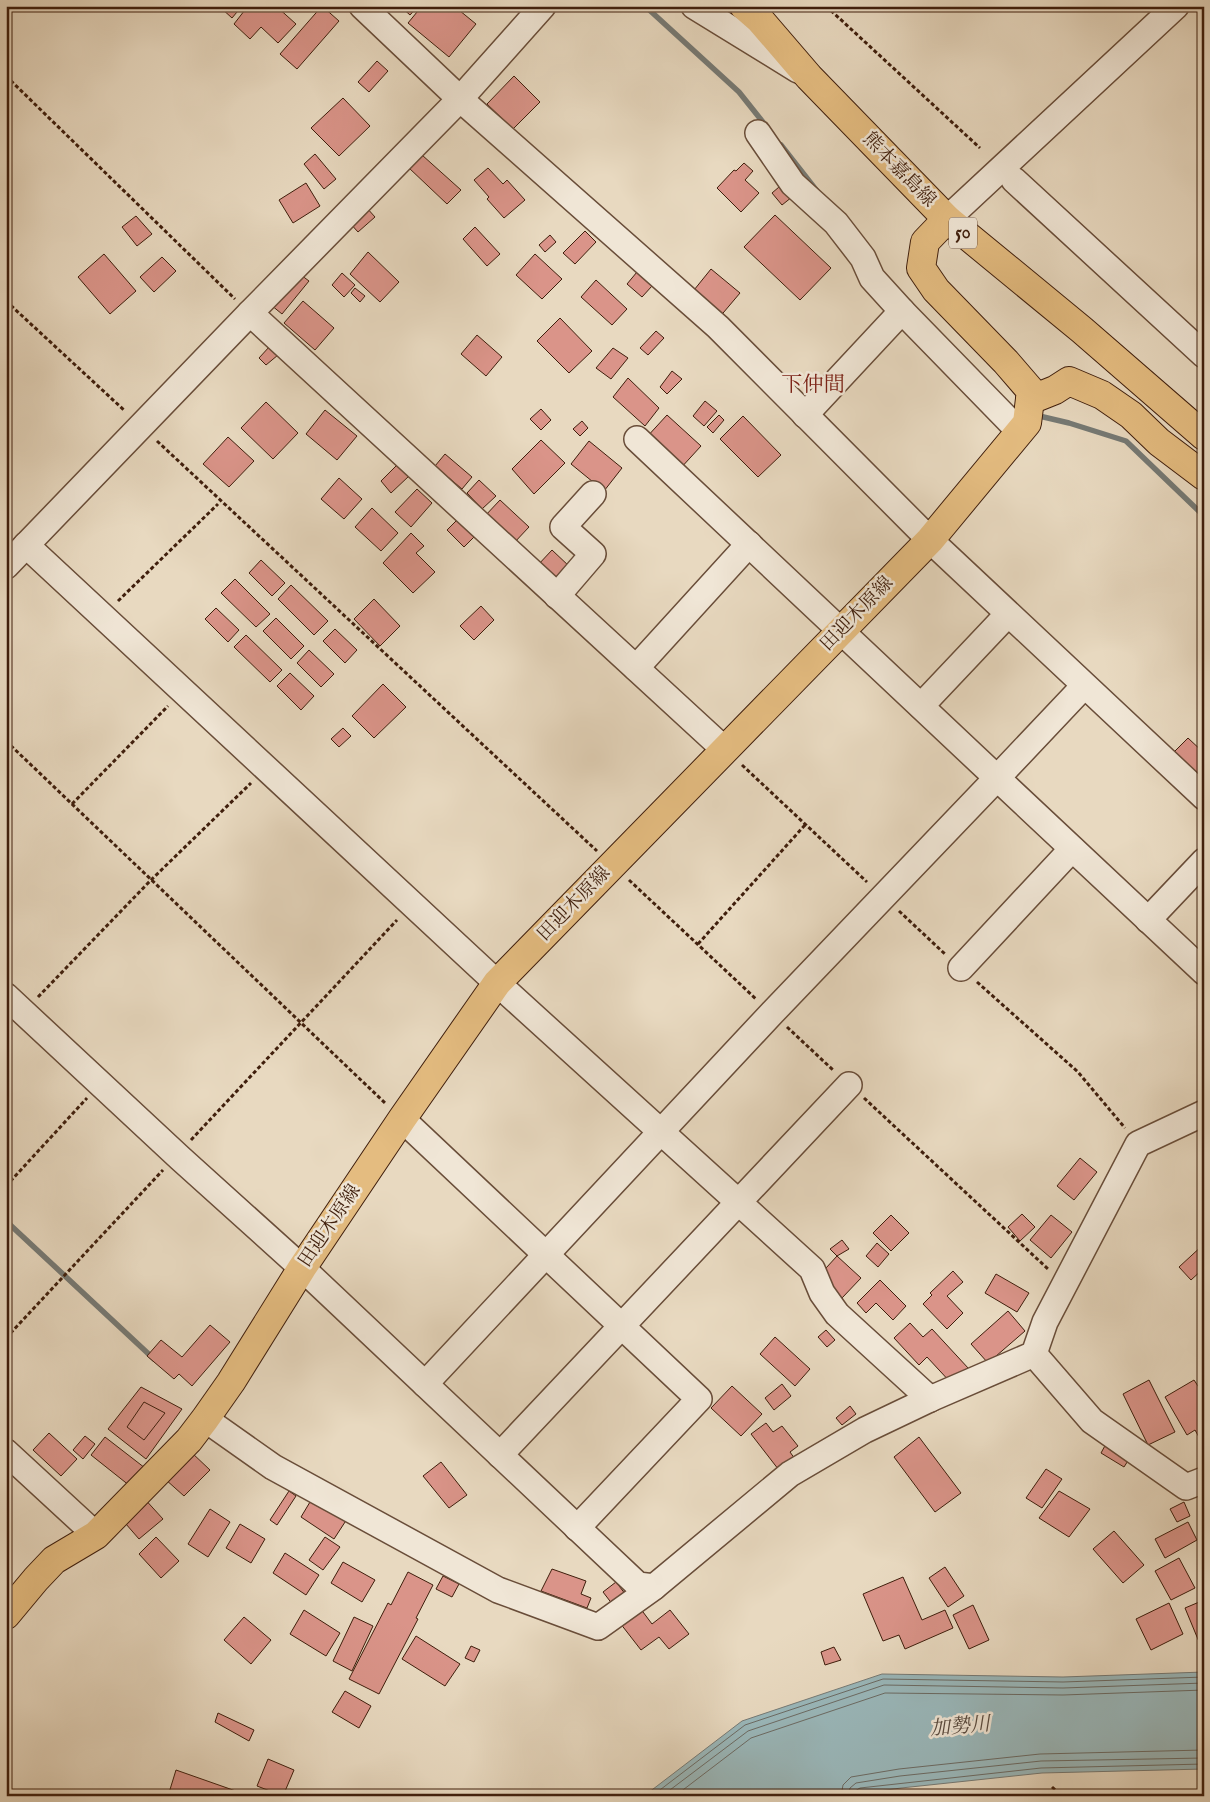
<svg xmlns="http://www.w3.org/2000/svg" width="1210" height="1802" viewBox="0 0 1210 1802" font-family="'IM FELL English','Noto Serif JP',serif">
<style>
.water{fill:#9ab8bb;stroke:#767a75}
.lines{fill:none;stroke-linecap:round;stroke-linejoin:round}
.shore{stroke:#6c6b64;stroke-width:1}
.stream{stroke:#767a75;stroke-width:5.5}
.building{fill:#da9489;stroke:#3f1e0c}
.minor-casing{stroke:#694d39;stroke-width:28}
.major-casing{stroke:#3f1e0c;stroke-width:30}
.path{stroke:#3f1e0c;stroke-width:3;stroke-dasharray:4 2.5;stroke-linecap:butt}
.minor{stroke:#f0e6d6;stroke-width:25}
.major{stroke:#e4bc80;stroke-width:28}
.labels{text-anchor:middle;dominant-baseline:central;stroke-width:5;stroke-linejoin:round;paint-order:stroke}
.shield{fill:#f0e6d6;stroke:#745a49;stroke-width:1}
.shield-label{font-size:18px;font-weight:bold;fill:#3f1e0c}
.street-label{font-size:19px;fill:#3f1e0c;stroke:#f0e6d6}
.water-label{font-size:20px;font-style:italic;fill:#5a4c41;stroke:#f0e6d6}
.quarter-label{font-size:21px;fill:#7a1f14;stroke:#f0e6d6}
</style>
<rect width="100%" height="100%" fill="#e8d9c0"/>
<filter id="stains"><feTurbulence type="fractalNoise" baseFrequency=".004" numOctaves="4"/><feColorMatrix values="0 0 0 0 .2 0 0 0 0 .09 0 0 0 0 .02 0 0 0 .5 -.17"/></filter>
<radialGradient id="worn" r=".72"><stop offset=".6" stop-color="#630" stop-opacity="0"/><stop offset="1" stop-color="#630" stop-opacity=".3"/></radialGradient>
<polygon class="water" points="1204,1672 1204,1769 1042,1773 901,1788 843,1796 644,1796 742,1721 882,1674 1063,1677"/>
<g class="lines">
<g class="shore">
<polyline points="652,1796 745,1725 883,1679 1063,1682 1204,1677"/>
<polyline points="662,1796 748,1731 884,1685 1063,1688 1204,1683"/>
<polyline points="675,1796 751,1738 885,1693 1063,1695 1204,1690"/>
<polyline points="841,1796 843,1785 851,1777 899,1769 1040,1754 1204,1750"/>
<polyline points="848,1796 850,1788 856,1783 900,1776 1041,1761 1204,1758"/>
<polyline points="854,1796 855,1791 860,1788 1041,1768 1204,1764"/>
</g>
<g class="stream">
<polyline points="645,6 739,92 766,126"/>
<polyline points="781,145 817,191"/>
<polyline points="1035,415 1069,423 1126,441 1204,516"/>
<polyline points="6,1221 154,1359"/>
<polyline points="6,1784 7,1785"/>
</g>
</g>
<g class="building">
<polygon points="222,6 242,6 232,18 221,8"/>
<polygon points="248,6 276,6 296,24 278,43 261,27 250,39 234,24"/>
<polygon points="322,6 339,21 297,69 280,54"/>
<polygon points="400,6 418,6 410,15"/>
<polygon points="422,6 454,6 476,24 449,57 408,23"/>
<polygon points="377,61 388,71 369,92 358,82"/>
<polygon points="514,76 540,102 513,129 487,104"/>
<polygon points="343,98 370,126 339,156 311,128"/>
<polygon points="315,154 336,179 324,189 304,164"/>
<polygon points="422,155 461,190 447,204 409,168"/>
<polygon points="744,163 753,171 745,180 759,193 741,212 717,188 734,170 736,171"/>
<polygon points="488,168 503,184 507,180 525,200 504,218 487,199 489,197 474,180"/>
<polygon points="786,181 797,193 782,205 772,193"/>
<polygon points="306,183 320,206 293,223 279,200"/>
<polygon points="366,207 375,217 358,232 349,222"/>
<polygon points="775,215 831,268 800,300 744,247"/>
<polygon points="136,216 152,234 137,246 122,227"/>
<polygon points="475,227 500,254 487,266 463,239"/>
<polygon points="585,231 596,242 575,264 563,253"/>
<polygon points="550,235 556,242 545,252 539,245"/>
<polygon points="368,252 399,282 380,302 350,274"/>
<polygon points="104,254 136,291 110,314 78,277"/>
<polygon points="535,254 562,279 542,299 516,275"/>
<polygon points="162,257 176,271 154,292 140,277"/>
<polygon points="711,269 740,293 718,319 690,295"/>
<polygon points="297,272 309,281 282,314 271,305"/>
<polygon points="637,272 652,286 642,297 627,284"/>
<polygon points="342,273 355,285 344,297 332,285"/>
<polygon points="596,280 627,309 612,325 581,297"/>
<polygon points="355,288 365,296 360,302 351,293"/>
<polygon points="303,301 334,328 315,350 284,323"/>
<polygon points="560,318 592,351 569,373 537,341"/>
<polygon points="656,331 664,338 648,355 640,348"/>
<polygon points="477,335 502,357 486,376 461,354"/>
<polygon points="270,346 278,355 266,365 259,358"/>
<polygon points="613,348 628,358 611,379 596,368"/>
<polygon points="672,371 682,379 667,394 660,387"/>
<polygon points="628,378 659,408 645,426 613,397"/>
<polygon points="705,401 717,411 704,426 693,416"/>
<polygon points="266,402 298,433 273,459 241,428"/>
<polygon points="541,409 551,420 541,430 530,419"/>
<polygon points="325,410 357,436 337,460 306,434"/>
<polygon points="667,415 701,446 679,470 645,439"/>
<polygon points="719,415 724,420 713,433 707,427"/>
<polygon points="743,416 781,455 758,477 720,439"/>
<polygon points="582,421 588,428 580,436 573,429"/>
<polygon points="228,437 254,461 229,487 203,464"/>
<polygon points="541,440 565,463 534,494 512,469"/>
<polygon points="589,441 622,468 604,491 571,464"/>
<polygon points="445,454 472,477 462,489 435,466"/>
<polygon points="398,464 409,476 391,493 381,481"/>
<polygon points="339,478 362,499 344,519 321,499"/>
<polygon points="479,480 496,496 482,509 467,493"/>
<polygon points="417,489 432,503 411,527 395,512"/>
<polygon points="500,500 529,527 513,544 484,517"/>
<polygon points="372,508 398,533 381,551 355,527"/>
<polygon points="458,519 475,536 464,547 447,530"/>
<polygon points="411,533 424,546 416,553 435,572 413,593 383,563"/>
<polygon points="552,550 570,567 555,583 537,566"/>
<polygon points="261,560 285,583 272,596 249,573"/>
<polygon points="235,579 270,614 256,627 221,593"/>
<polygon points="291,585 328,621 314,635 278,599"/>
<polygon points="374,599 400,626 380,646 354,619"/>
<polygon points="481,606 494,620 474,640 460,626"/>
<polygon points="216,608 239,630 228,642 205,619"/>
<polygon points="276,618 304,646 291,659 263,631"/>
<polygon points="335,629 357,650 345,663 323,641"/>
<polygon points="246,635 282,670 270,682 234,647"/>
<polygon points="309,650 334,674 321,687 297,663"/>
<polygon points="290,673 314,696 301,710 277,686"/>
<polygon points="383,684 406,707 374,738 352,716"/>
<polygon points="343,728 351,736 339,747 331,739"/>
<polygon points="1188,738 1204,753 1204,772 1196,780 1171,755"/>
<polygon points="1080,1158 1097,1172 1074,1200 1057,1186"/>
<polygon points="1022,1214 1035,1227 1020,1241 1008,1227"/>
<polygon points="891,1215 909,1233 891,1251 873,1233"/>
<polygon points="1051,1215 1072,1232 1051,1258 1030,1240"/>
<polygon points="842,1240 849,1249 837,1256 830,1249"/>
<polygon points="877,1243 889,1254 878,1267 866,1256"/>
<polygon points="1204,1244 1204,1268 1191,1280 1179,1267"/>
<polygon points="837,1256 861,1278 842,1298 822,1280 816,1279"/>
<polygon points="953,1271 963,1282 947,1296 963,1313 947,1329 923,1304 932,1295 930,1293"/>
<polygon points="996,1274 1029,1293 1017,1312 985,1293"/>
<polygon points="880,1280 906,1306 893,1320 876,1303 866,1313 857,1303"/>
<polygon points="1008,1311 1025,1331 988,1363 971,1344"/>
<polygon points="910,1323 923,1337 932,1329 969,1369 952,1384 927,1357 919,1365 894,1338"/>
<polygon points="210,1325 230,1342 192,1386 179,1374 174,1379 147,1356 161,1340 182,1357"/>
<polygon points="826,1330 835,1340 827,1347 818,1337"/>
<polygon points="775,1337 810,1369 795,1386 760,1354"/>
<polygon points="1149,1380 1175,1432 1148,1445 1123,1394"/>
<polygon points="1194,1380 1204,1395 1204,1446 1195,1430 1187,1435 1165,1397"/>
<polygon points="782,1384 791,1396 774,1410 765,1398"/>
<polygon points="732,1386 762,1414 741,1436 711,1408"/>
<polygon points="141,1387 182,1409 146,1459 108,1429"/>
<polygon points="144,1402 165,1413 144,1440 127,1427"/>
<polygon points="850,1406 856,1414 842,1425 836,1418"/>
<polygon points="766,1423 773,1432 782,1426 798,1446 790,1452 797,1462 782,1474 751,1434"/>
<polygon points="49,1433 77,1459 61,1476 33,1450"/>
<polygon points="85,1436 95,1444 83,1459 73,1450"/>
<polygon points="105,1437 145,1468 130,1486 91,1455"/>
<polygon points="919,1437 961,1493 935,1512 894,1457"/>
<polygon points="1107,1442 1131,1456 1124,1467 1101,1453"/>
<polygon points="191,1452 210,1470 184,1496 165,1479"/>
<polygon points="441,1462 467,1495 449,1508 423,1476"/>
<polygon points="1046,1469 1062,1479 1042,1508 1026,1498"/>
<polygon points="289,1491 296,1496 277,1525 270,1520"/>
<polygon points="1059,1491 1090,1509 1069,1537 1039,1518"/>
<polygon points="142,1496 163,1519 139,1539 119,1516"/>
<polygon points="313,1497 347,1519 334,1539 301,1517"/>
<polygon points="1184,1502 1190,1516 1177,1522 1170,1509"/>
<polygon points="210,1509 230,1522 208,1557 188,1544"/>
<polygon points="1188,1522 1197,1540 1165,1558 1155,1539"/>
<polygon points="240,1524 265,1539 251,1563 226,1548"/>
<polygon points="1114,1531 1144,1565 1123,1583 1093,1549"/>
<polygon points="156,1537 179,1561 161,1578 139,1554"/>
<polygon points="325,1537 340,1547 323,1570 309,1560"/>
<polygon points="285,1553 319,1575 306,1595 273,1573"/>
<polygon points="1179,1558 1195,1588 1171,1600 1155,1571"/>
<polygon points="343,1562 375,1580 362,1602 331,1583"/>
<polygon points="945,1567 964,1596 948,1607 929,1578"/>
<polygon points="552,1569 586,1581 581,1594 591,1598 587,1608 541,1591"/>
<polygon points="408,1572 433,1585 416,1618 418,1619 379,1694 349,1679 388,1603 391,1605"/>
<polygon points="443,1576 459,1584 452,1597 436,1589"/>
<polygon points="903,1577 922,1620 945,1610 953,1628 905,1649 899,1635 883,1641 863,1594"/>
<polygon points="616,1582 626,1595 613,1605 603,1592"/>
<polygon points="1204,1600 1204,1648 1202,1649 1185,1608"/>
<polygon points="1169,1603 1183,1634 1151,1650 1136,1619"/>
<polygon points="973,1605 989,1640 969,1649 953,1615"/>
<polygon points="640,1608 652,1624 670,1610 689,1634 669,1649 659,1637 641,1650 620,1623"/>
<polygon points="304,1610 340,1633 326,1656 290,1634"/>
<polygon points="244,1617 271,1640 251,1664 224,1640"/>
<polygon points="354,1617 373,1626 352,1671 333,1661"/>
<polygon points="416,1636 460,1664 445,1686 402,1659"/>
<polygon points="471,1646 480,1650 474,1662 465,1658"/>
<polygon points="834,1647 841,1660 825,1665 821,1652"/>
<polygon points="345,1691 371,1706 359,1728 332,1712"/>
<polygon points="218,1713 254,1730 249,1741 215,1722"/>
<polygon points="268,1759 294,1770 283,1796 257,1786"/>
<polygon points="176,1770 250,1796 168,1796"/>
</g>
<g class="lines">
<defs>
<g id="minor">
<polyline points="362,6 460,99 718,327 930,540 1204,797"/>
<polyline points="694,6 798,70"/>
<polyline points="758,133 793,184 836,223 863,258 872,278 902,311"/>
<polyline points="1014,180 1204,355"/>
<polyline points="947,219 1176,6"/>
<polyline points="250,313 725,750"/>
<polyline points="805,415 902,311 1020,432"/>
<polyline points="637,439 997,778 1084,686"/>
<polyline points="26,545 497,983 812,1269 822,1293 837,1314 930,1399"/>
<polyline points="6,566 250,313 460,99 543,6"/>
<polyline points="557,596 593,554 563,527 593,494"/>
<polyline points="636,668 749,544"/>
<polyline points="921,706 1008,614"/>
<polyline points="1148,920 1204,861"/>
<polyline points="961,968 1072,849"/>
<polyline points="6,996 180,1158 302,1268 638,1585 654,1587"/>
<polyline points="402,1119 699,1399 577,1528"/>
<polyline points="1034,1354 1092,1421 1186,1487 1204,1480"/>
<polyline points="425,1384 772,1013 997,778 1204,972"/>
<polyline points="205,1419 273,1467 498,1590 598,1627 654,1587 790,1474 865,1430 930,1399 1034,1354 1045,1322 1138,1144 1204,1113"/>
<polyline points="6,1452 96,1535"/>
<polyline points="500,1455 849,1085"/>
</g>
<g id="major">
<polyline points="744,6 760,20 809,77 947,219 1082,330 1204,436"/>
<polyline points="1030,400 1055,390 1069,381 1102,395 1131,415 1159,442 1204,476"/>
<polyline points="6,1615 36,1579 54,1560 96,1535 189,1440 205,1419 231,1382 302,1268 402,1119 497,983 930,540 1027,423 1031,391 1006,362 936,290 921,268 925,242 947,219"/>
</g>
</defs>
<use href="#minor" class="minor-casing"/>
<use href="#major" class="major-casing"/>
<g class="path">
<polyline points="826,6 980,148"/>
<polyline points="6,76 235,299"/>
<polyline points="6,301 125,411"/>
<polyline points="157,441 597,851"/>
<polyline points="118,601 218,504"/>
<polyline points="6,741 385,1103"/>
<polyline points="742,765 867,882"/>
<polyline points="72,804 168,706"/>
<polyline points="629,880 756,999"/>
<polyline points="899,911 946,955"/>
<polyline points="698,944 805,825"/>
<polyline points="977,982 1078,1072 1125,1128"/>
<polyline points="38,997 151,880 251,783"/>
<polyline points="787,1027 833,1070"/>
<polyline points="864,1098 1048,1269"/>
<polyline points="191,1140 397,920"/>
<polyline points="6,1186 87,1098"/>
<polyline points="6,1338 163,1170"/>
<polyline points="1052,1787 1062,1796"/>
</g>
<use href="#minor" class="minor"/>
<use href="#major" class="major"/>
</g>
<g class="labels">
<rect class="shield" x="949" y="217.5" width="28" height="31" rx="4"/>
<g class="shield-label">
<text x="963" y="233">50</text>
</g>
<g class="street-label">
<text transform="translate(899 170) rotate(46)">熊本嘉島線</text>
<text transform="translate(857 614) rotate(-46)">田迎木原線</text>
<text transform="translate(574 904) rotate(-46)">田迎木原線</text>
<text transform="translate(330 1226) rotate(-56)">田迎木原線</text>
</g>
<g class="water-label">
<text transform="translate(960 1727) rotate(-5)">加勢川</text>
</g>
<g class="quarter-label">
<text x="813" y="385">下仲間</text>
</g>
</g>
<rect width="1210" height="1802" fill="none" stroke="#e8d9c0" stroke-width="25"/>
<rect x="8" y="8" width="1195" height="1787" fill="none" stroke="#3f1e0c" stroke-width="2.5"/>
<rect x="12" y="12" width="1185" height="1777" fill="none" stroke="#3f1e0c"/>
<rect width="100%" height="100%" filter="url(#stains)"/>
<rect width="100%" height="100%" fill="url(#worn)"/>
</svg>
